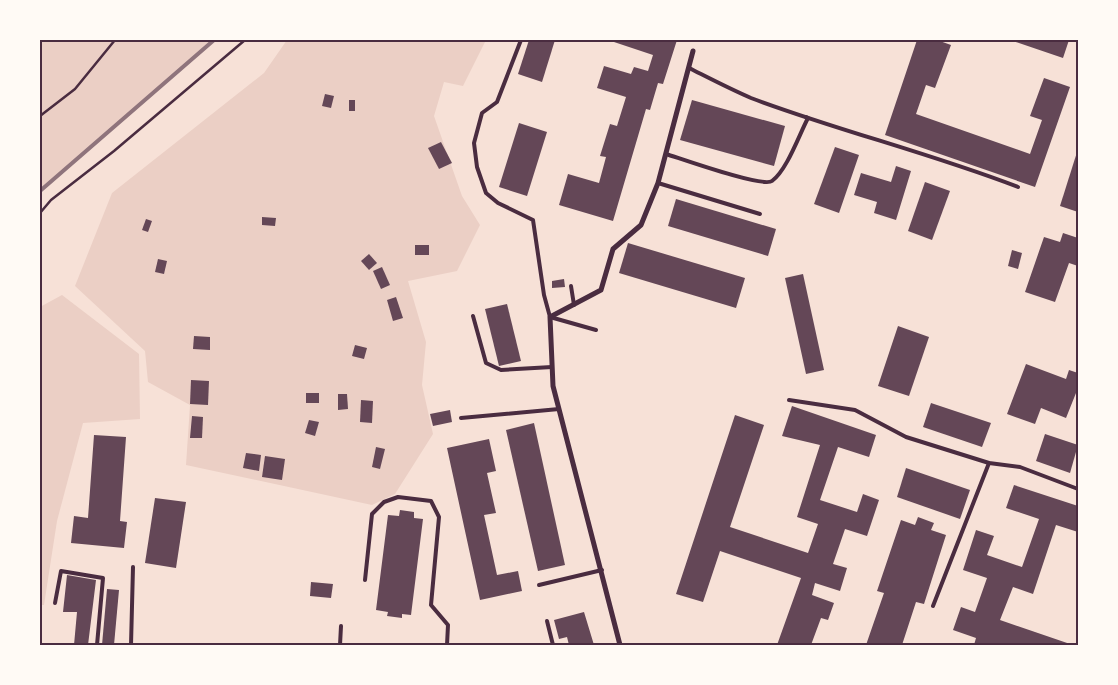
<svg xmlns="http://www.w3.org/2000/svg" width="1118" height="685" viewBox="0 0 1118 685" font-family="'Roboto Serif',serif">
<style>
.green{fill:#ebcfc5}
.building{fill:#644757}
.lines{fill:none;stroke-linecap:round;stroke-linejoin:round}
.path{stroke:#4a2c40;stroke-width:2.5}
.service{stroke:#4a2c40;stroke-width:4}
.minor{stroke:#4a2c40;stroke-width:5}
.rail{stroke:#8f747c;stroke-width:4}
.neatline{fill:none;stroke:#4a2c40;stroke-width:2}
</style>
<rect width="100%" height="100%" fill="#f7e1d7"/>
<g class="green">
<polygon points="40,40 214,40 40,191"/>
<polygon points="287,40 486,40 463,86 444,82 434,116 462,196 480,225 457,271 408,281 426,342 422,385 433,434 395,494 372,505 186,465 190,405 148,382 145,351 75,286 112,193 264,73"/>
<polygon points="62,295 139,354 140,419 83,423 57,521 44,605 40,605 40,307"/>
</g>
<g class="building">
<polygon points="529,40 555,40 542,82 518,74"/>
<polygon points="608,40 677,40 663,84 658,83 650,110 646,109 613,221 559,205 568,174 599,183 606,157 600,156 610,124 617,126 626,97 597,88 604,66 631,74 634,67 648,71 653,55"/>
<polygon points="917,40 937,40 951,45 935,88 926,85 916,114 1030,154 1042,120 1030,116 1044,78 1070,87 1035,187 885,135"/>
<polygon points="1010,40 1069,40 1063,58"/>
<polygon points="325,94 334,96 331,108 322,106"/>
<rect x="349" y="100" width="6" height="11"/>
<polygon points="692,100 785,126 774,166 680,140"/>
<polygon points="519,123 547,132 527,196 499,187"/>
<polygon points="441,142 452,163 439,169 428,148"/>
<polygon points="835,147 859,155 839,213 814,204"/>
<polygon points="1078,149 1078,212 1060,206"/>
<polygon points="896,166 911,171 896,220 874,213 877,202 854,195 861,173 891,182"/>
<polygon points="925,182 950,191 932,240 908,231"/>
<polygon points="676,199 776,229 768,256 668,226"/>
<polygon points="262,217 276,218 275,226 262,225"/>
<polygon points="146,219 152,221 148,232 142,230"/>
<polygon points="1063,233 1078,238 1078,266 1069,263 1055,302 1025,292 1044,237 1060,242"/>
<polygon points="628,243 745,278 736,308 619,273"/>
<rect x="415" y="245" width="14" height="10"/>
<polygon points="1012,250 1022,253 1018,269 1008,266"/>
<polygon points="369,254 377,263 369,270 361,261"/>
<polygon points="158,259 167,261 164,274 155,272"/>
<polygon points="382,267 390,285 381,289 373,271"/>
<polygon points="803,274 824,370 806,374 785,278"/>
<polygon points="564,279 565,287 552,288 552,281"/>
<polygon points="396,297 403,318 393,321 387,300"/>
<polygon points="507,304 521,361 499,366 485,309"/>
<polygon points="898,326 929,337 909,396 878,386"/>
<polygon points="194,336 210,337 210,350 193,349"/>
<polygon points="355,345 367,348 364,359 352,356"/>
<polygon points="1026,364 1066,379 1069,370 1078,373 1078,393 1076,393 1066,418 1041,408 1035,424 1007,414"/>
<polygon points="191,380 209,381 208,405 190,404"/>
<rect x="306" y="393" width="13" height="10"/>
<polygon points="338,394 347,394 348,409 338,410"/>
<polygon points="361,400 373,401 372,423 360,422"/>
<polygon points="931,403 991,423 982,447 923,427"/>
<polygon points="792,406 876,435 869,457 838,447 820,500 857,512 863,494 879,500 867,536 845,529 833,564 847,568 840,591 815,583 812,595 834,603 828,620 821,618 811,645 777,645 801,578 720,551 703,602 676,594 735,415 764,425 730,527 808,553 818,524 797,517 820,445 782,436"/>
<polygon points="450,410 452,422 433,426 430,414"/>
<polygon points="192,416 203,417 202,438 190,438"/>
<polygon points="309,420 319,422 315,436 305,433"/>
<polygon points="534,423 565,565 538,571 506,430"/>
<polygon points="1045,434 1078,445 1070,473 1036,461"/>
<polygon points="94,435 126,437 120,521 127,522 124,548 71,543 74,516 88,518"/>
<polygon points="489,439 496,471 487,473 496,513 484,515 497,575 518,571 522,591 480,600 447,448"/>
<polygon points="376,447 385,449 380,469 372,467"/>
<polygon points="246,453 261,455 259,471 243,468"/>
<polygon points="265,456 285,459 282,480 262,477"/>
<polygon points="906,468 970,490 960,519 897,497"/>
<polygon points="1014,485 1078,506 1078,532 1056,525 1033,594 1013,587 1000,620 1073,645 974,645 976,638 953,630 961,607 975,612 987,578 963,570 976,530 994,536 987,555 1022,567 1039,519 1006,508"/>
<polygon points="155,498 186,502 176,568 145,563"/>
<polygon points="400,510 414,512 414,518 423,519 411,615 402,614 402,618 387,616 388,612 376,610 388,515 399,516"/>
<polygon points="918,517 934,523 931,530 946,535 924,604 916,602 902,645 866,645 884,593 877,591 901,520 915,525"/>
<polygon points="67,575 96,580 88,645 74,645 77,612 63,612"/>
<polygon points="311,582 333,584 331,598 310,596"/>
<polygon points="107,589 119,590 114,645 102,645"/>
<polygon points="584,612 594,645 569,645 567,637 559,639 554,620"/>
</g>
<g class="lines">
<g class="path">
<polyline points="40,116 75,89 115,40"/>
<polyline points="40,213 51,200 114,151 245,40"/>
</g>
<g class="service">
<polyline points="521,40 497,102 482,113 474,143 477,167 486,193 498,203 533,220 544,295 550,317 596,330"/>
<path d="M689 68C709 78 730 89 751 98 839 131 930 153 1018 187"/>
<path d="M666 154C682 159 763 188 772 181 787 170 799 135 808 118L806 117"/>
<polyline points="658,183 760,214"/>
<polyline points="571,286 574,305"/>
<polyline points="473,316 486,363 501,370 552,367"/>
<polyline points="789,400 855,410 906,437 989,463 1020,467 1078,489"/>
<polyline points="461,418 559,409"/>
<polyline points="365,580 372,514 384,502 398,497 431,501 439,517 431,605 448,625 447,645"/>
<polyline points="539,585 602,570"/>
<polyline points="55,603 61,571 103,578 97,645"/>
<polyline points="933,606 989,463"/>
<polyline points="547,621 553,645"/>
<polyline points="131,645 133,567"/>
<polyline points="340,645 341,626"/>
</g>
<polyline class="minor" points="620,645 553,386 550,317 601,290 613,249 641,225 658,183 693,51"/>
<polyline class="rail" points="40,191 214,40"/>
</g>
<rect width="1118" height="685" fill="none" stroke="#fffaf5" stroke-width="82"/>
<rect x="41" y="41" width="1036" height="603" class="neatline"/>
</svg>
